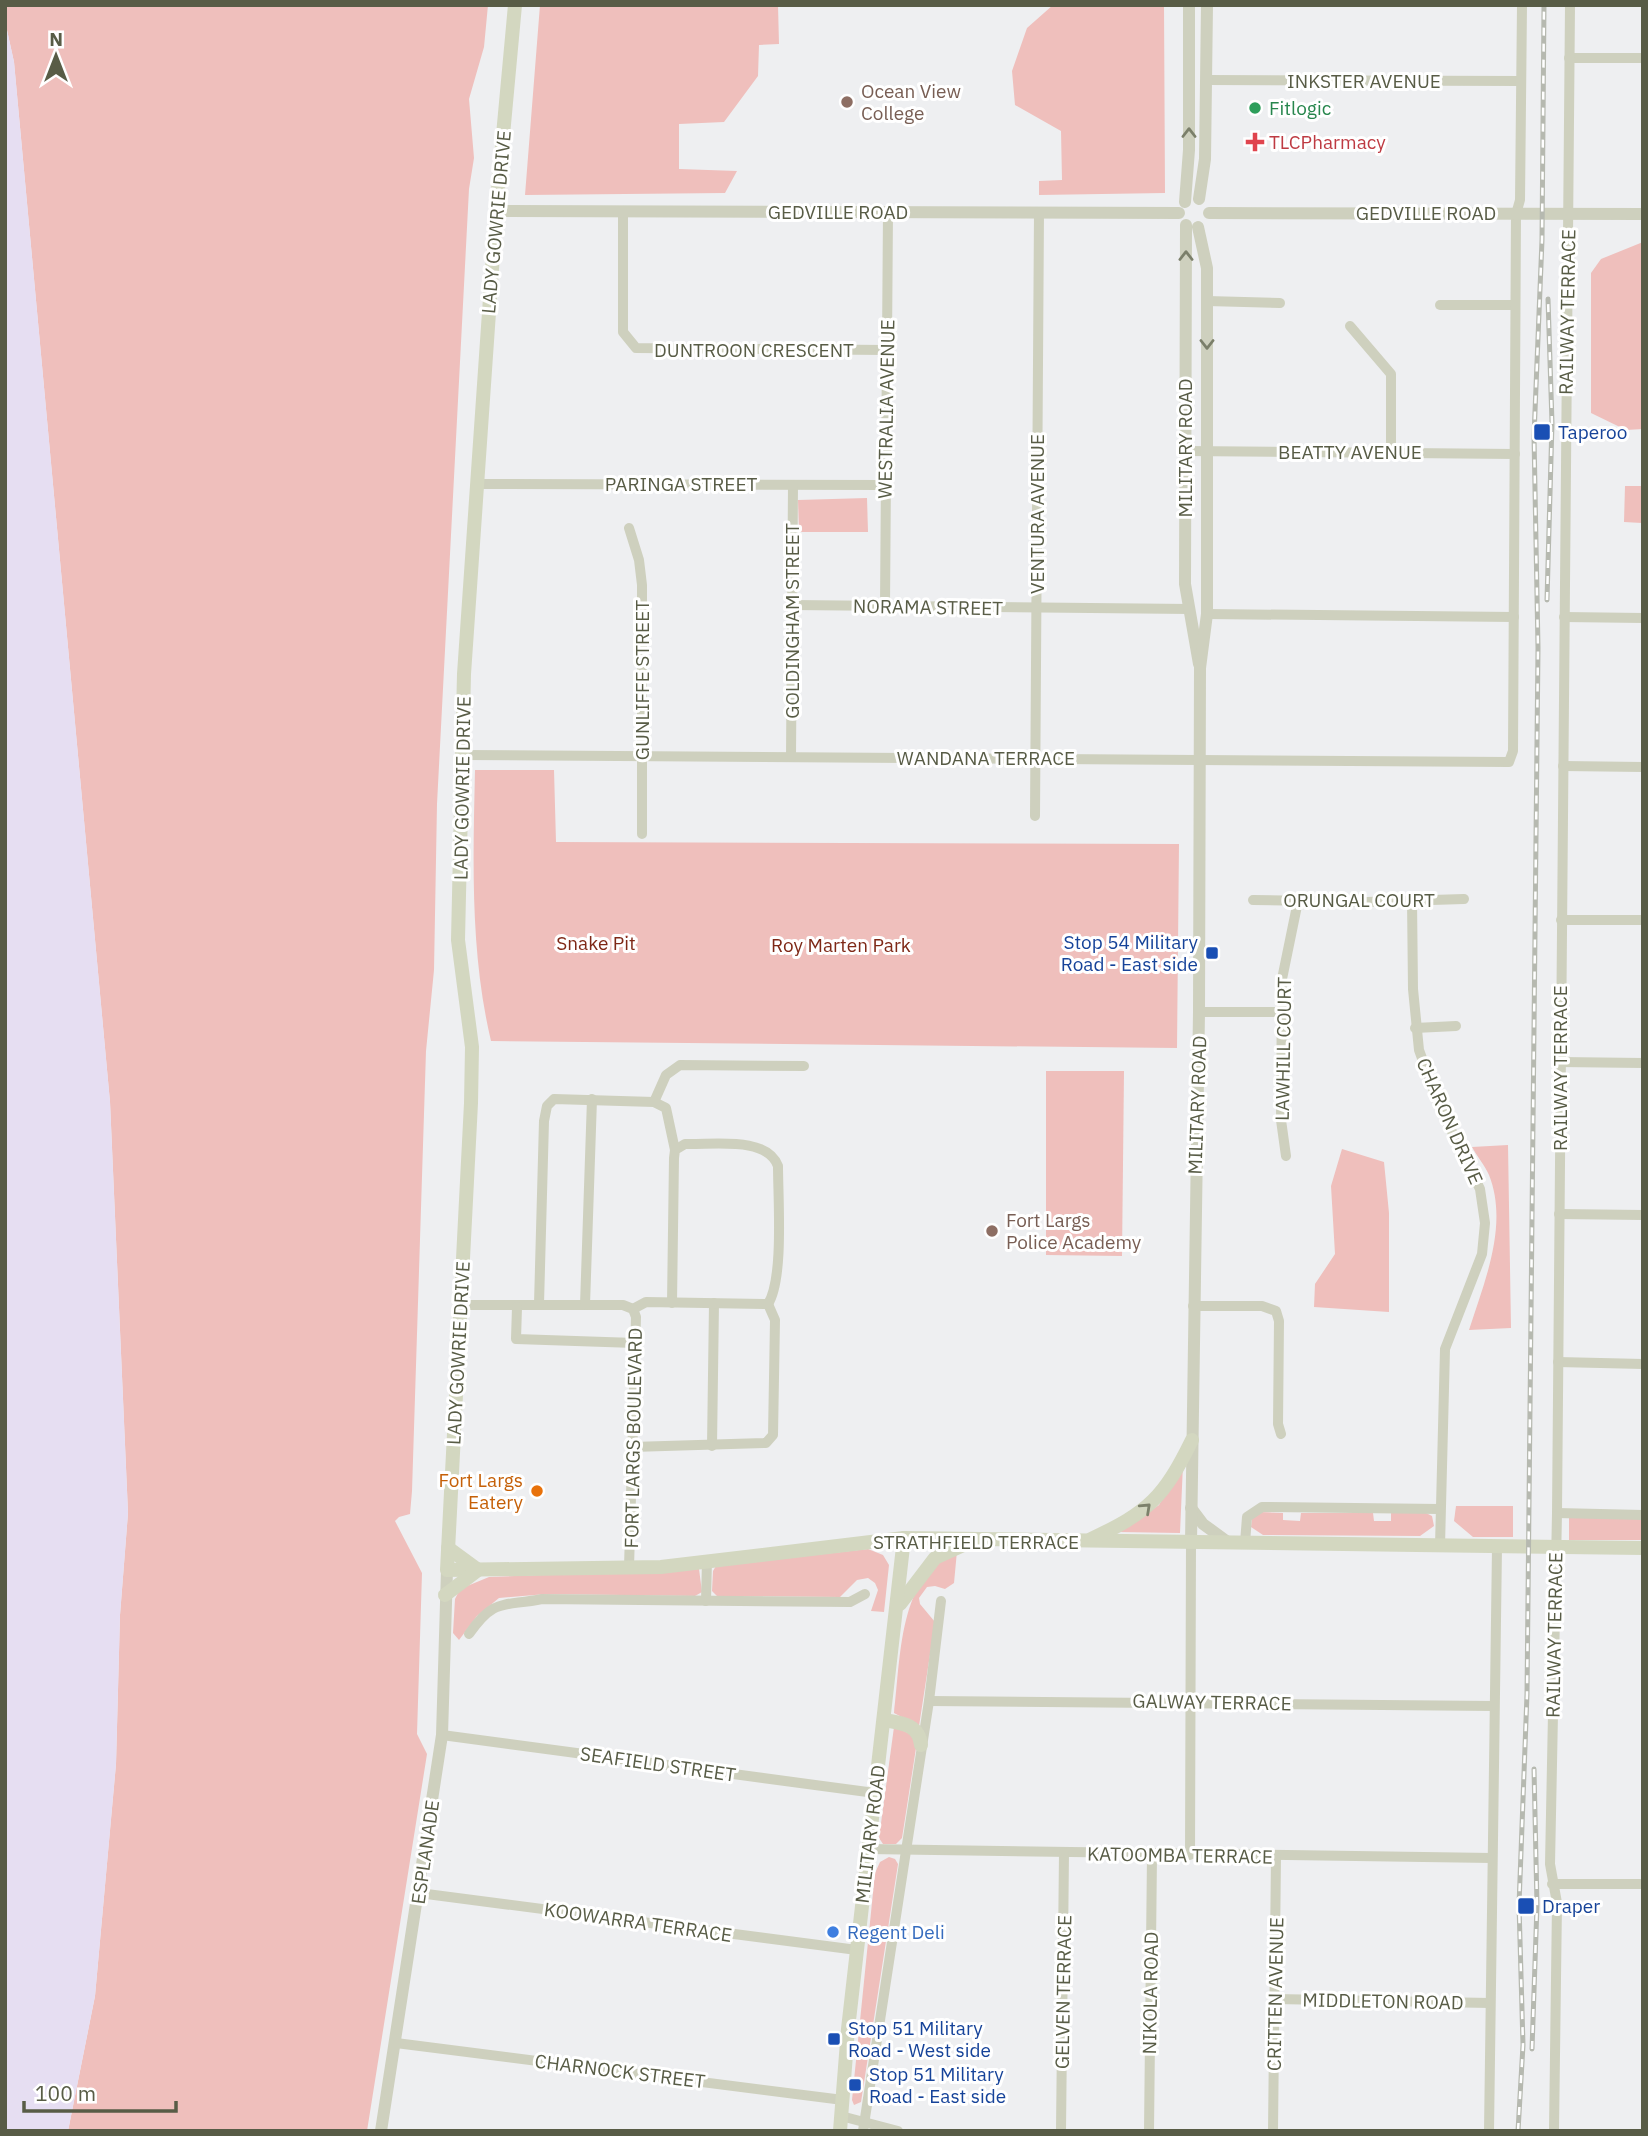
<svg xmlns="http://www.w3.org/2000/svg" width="1648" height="2136" viewBox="0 0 1648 2136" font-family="'IBM Plex Sans',sans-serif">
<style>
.green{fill:#efbfbc}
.sand{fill:#e6def2}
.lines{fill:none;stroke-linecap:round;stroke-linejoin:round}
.minor{stroke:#ced0be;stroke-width:10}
.tertiary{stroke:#ced0be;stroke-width:12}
.secondary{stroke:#d3d7c0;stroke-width:14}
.rail-casing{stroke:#b6b9b0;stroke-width:5}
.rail{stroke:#fff;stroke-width:2.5;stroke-dasharray:8;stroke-linecap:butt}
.oneway{stroke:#7b7f6a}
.oneway2{stroke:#7d816b}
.education-dot{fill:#8d6e63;stroke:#fff;stroke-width:2.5}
.leisure-dot{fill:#2e9e5b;stroke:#fff;stroke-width:2.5}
.health-dot{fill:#e0444e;stroke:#fff;stroke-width:2.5}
.transit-dot{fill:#1a4fb4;stroke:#fff;stroke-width:2.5}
.food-dot{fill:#e8710a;stroke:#fff;stroke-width:2.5}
.shop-dot{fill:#3f7fe0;stroke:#fff;stroke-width:2.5}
.labels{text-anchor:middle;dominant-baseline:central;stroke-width:6;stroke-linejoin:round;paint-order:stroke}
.street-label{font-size:19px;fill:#585c46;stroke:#fff}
.education-label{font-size:19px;fill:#785e54;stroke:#fff;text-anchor:start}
.leisure-label{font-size:19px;fill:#27864d;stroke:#fff;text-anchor:start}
.health-label{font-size:19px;fill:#be3a42;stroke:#fff;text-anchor:start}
.transit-label{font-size:19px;fill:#164399;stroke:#fff;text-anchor:start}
.park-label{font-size:19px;fill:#7e2816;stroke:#fff}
.food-label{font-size:19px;fill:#c56008;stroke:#fff;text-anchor:end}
.shop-label{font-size:19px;fill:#366cbe;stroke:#fff;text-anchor:start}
</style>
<rect width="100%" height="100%" fill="#eeeff1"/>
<g class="green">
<polygon points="5,5 488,5 484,47 469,99 474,158 469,189 437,804 434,970 426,1051 412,1491 410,1514 399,1517 395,1521 422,1573 417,1734 427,1754 367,2131 68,2131 95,1996 116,1764 120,1615 128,1513 110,1102 14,62 5,21"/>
<polygon points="540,5 778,5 779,44 759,45 758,76 724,122 679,124 679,169 737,171 725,193 525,195"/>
<polygon points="1053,5 1164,5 1165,193 1039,195 1039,181 1062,180 1061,131 1015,105 1012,71 1027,28"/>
<polygon points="1643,242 1643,429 1626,430 1591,413 1591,273 1601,259"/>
<polygon points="1625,486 1643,486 1642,523 1624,522"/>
<polygon points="867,498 868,532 799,532 798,500"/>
<path d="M475 770H554L556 842 1179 844 1177 1048 491 1041C470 952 473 861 475 770Z"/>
<polygon points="1046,1071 1124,1071 1122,1256 1046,1255"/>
<path d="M1508 1145 1511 1328 1469 1330C1484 1283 1509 1225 1489 1175 1485 1166 1477 1156 1472 1147Z"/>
<polygon points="1342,1149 1384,1162 1389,1213 1389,1312 1314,1307 1315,1284 1335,1254 1331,1186"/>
<polygon points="1183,1464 1180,1533 1120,1532 1159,1505"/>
<polygon points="1456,1506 1513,1506 1513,1537 1473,1537 1454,1521"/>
<polygon points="1260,1512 1283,1513 1283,1520 1300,1521 1301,1513 1373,1513 1374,1521 1391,1521 1391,1513 1426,1513 1432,1516 1434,1526 1420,1536 1263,1535 1251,1527 1252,1519"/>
<polygon points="1569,1515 1643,1516 1643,1540 1569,1540"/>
<polygon points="868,1549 883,1555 889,1565 884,1612 871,1611 878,1590 875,1583 868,1578 857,1580 840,1597 717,1596 712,1591 713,1571 716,1566"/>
<path d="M957 1551 954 1583 945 1589 935 1586 927 1587 919 1598 920 1604 935 1622 919 1726 894 1713C901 1658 898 1575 957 1551Z"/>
<polygon points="699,1569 702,1592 695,1596 546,1594 499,1598 477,1616 459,1640 453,1633 455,1599 460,1589 489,1577"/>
<polygon points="894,1727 913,1735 916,1748 902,1838 896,1844 883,1844 879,1838"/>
<polygon points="889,1857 895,1859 898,1864 861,2102 854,2105 852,2100 875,1873 880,1862"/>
</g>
<polygon class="sand" points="5,21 14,62 110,1102 128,1513 120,1615 116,1764 95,1996 68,2131 5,2131"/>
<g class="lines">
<g class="minor">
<polyline points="1569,58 1643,58"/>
<polyline points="1207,80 1521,81"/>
<polyline points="623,211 623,332 636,348 887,350"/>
<polyline points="1207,301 1280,303"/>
<polyline points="1440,305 1515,305"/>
<polyline points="1350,326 1391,374 1391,453"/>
<polyline points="1185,451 1515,454"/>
<polyline points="476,484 886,485"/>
<polyline points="629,528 639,560 642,585 642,834"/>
<polyline points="792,605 1190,609"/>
<polyline points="885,606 888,212"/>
<polyline points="1207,614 1514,617"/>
<polyline points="1564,617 1643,618"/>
<polyline points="463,755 1509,762 1513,751 1516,214 1520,200 1522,5"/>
<polyline points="791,757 793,485"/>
<polyline points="1563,766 1643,767"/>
<polyline points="1035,816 1039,212"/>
<polyline points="1253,900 1367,902 1464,899"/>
<polyline points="1412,900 1413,989 1419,1050 1439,1105 1480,1189 1485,1223 1482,1254 1445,1349 1440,1546"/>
<polyline points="1561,920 1643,920"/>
<polyline points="1199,1012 1282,1012"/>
<polyline points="1415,1028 1456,1026"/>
<polyline points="1560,1062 1643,1063"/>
<polyline points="654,1102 666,1075 680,1065 804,1066"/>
<polyline points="1286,1156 1281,1120 1282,979 1298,901"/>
<polyline points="1559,1214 1643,1215"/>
<path d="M672 1303 674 1158 675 1150 685 1144C714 1145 767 1136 778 1166 778 1199 784 1279 768 1304"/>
<polyline points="539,1304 544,1121 547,1106 554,1099 654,1102 666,1108 675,1150"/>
<polyline points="461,1305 623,1305 633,1309"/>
<polyline points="585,1305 592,1099"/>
<polyline points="1193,1306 1262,1306 1276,1311 1279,1321 1278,1424 1281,1434"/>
<polyline points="517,1307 516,1339 635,1343"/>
<polyline points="1558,1362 1643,1364"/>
<polyline points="712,1446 714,1303"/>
<polyline points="632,1447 766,1443 773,1435 775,1320 768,1304 646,1302 633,1309"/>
<polyline points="1557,1513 1643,1515"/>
<polyline points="1245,1543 1247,1517 1262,1507 1440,1509"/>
<polyline points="629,1568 636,1317 633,1309"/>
<polyline points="706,1601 707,1560"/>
<path d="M469 1634C495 1597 503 1607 542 1599L850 1602 865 1594"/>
<polyline points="929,1701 1494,1706"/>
<polyline points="442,1735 875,1793"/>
<polyline points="868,1849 1492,1858"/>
<polyline points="1190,1855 1191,1543"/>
<polyline points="1552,1884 1643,1884"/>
<polyline points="419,1893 857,1950"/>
<polyline points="1275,1999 1490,2003"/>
<polyline points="396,2043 843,2100"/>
<polyline points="841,2116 898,2131"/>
<polyline points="863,2131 929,1701 941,1601"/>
<polyline points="1061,2131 1064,1853"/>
<polyline points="1149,2131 1152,1855"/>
<polyline points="1273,2131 1276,1856"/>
<polyline points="1489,2131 1497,1547"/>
<polyline points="1554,2131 1557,1903 1550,1864 1557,1513 1570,5"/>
</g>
<g class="tertiary">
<polyline points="1199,199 1205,159 1207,5"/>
<polyline points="1185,202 1189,150 1189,5"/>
<polyline points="496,211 1179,213"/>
<polyline points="1209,213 1643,214"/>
<polyline points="1186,225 1185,584 1199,664"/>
<polyline points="1191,1508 1203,1524 1229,1543"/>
<polyline points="1191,1543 1199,1012 1200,668 1207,614 1207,268 1198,227"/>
<polyline points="381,2131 442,1735 447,1570"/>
</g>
<g class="secondary">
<polyline points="515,5 496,211 464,674 458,940 472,1047 471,1103 447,1570 661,1567 904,1538 1643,1548"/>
<path d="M1091 1539C1149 1512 1164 1497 1192 1440"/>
<polyline points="445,1595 478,1570 448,1548"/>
<polyline points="900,1604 935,1558 968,1543"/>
<path d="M884 1720C901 1723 919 1724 921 1745"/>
<polyline points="840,2131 848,2029 904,1538"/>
</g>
<defs>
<g id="rail">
<polyline points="1547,600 1552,423 1548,299"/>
<polyline points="1532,2049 1537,1905 1534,1769"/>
<polyline points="1518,2131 1523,2045 1519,1905 1527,1694 1538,648 1534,436 1542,240 1544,5"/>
</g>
</defs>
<use href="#rail" class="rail-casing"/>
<use href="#rail" class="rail"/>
</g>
<defs><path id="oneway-chevron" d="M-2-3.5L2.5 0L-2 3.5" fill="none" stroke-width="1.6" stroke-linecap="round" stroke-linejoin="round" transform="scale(1.75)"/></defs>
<g class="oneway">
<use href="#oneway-chevron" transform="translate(1189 133) rotate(-90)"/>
<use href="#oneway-chevron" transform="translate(1186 256) rotate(-90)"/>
<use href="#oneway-chevron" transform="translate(1207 344) rotate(90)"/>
</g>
<use class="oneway2" href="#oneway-chevron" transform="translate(1146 1508) rotate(-43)"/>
<g class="education-dot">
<circle cx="847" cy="102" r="7"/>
<circle cx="992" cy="1231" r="7"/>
</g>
<circle class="leisure-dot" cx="1255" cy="108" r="7"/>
<path class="health-dot" d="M1251.5 131.5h7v7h7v7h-7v7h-7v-7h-7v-7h7z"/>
<g class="transit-dot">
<rect x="1533" y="423" width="18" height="18" rx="3.5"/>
<rect x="1205" y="946" width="14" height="14" rx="3.5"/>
<rect x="1517" y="1897" width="18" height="18" rx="3.5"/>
<rect x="827" y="2032" width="14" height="14" rx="3.5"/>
<rect x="848" y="2078" width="14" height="14" rx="3.5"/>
</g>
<circle class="food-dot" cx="537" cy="1491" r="7"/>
<circle class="shop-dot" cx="833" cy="1932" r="7"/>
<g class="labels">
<g class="street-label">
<text x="1364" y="81">INKSTER AVENUE</text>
<text x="838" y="212">GEDVILLE ROAD</text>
<text x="1426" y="213">GEDVILLE ROAD</text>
<text transform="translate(496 222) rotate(-85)">LADY GOWRIE DRIVE</text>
<text transform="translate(1567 312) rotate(-89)">RAILWAY TERRACE</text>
<text x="754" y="350">DUNTROON CRESCENT</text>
<text transform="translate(886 409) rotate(-89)">WESTRALIA AVENUE</text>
<text transform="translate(1185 448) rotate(-90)">MILITARY ROAD</text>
<text x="1350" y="452">BEATTY AVENUE</text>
<text x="681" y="484">PARINGA STREET</text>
<text transform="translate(1037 514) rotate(-90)">VENTURA AVENUE</text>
<text transform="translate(928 607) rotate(1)">NORAMA STREET</text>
<text transform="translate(792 621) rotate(-90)">GOLDINGHAM STREET</text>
<text transform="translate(642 680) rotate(-90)">GUNLIFFE STREET</text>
<text x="986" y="758">WANDANA TERRACE</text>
<text transform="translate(462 788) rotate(-89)">LADY GOWRIE DRIVE</text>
<text x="1359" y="900">ORUNGAL COURT</text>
<text transform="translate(1283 1049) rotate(-89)">LAWHILL COURT</text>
<text transform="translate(1560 1068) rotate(-90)">RAILWAY TERRACE</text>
<text transform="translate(1197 1105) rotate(-88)">MILITARY ROAD</text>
<text transform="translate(1450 1121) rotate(66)">CHARON DRIVE</text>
<text transform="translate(458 1353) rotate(-87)">LADY GOWRIE DRIVE</text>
<text transform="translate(633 1438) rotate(-89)">FORT LARGS BOULEVARD</text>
<text x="976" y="1542">STRATHFIELD TERRACE</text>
<text transform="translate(1554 1635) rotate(-89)">RAILWAY TERRACE</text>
<text transform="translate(1212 1702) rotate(1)">GALWAY TERRACE</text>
<text transform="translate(658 1764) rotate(8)">SEAFIELD STREET</text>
<text transform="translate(870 1834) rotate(-83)">MILITARY ROAD</text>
<text transform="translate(425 1852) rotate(-82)">ESPLANADE</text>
<text transform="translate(1180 1855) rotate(1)">KATOOMBA TERRACE</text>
<text transform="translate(638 1922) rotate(8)">KOOWARRA TERRACE</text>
<text transform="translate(1063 1992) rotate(-89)">GELVEN TERRACE</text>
<text transform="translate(1150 1993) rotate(-89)">NIKOLA ROAD</text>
<text transform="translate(1275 1994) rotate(-89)">CRITTEN AVENUE</text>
<text transform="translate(1383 2001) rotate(1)">MIDDLETON ROAD</text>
<text transform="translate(620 2071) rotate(7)">CHARNOCK STREET</text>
</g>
<g class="education-label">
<text x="861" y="91">Ocean View<tspan x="861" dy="22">College</tspan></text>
<text x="1006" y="1220">Fort Largs<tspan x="1006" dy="22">Police Academy</tspan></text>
</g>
<g class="leisure-label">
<text x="1269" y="108">Fitlogic</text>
</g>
<g class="health-label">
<text x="1269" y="142">TLCPharmacy</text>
</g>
<g class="transit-label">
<text x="1558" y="432">Taperoo</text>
<text x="1198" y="942" text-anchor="end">Stop 54 Military<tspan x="1198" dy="22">Road - East side</tspan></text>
<text x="1542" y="1906">Draper</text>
<text x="848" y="2028">Stop 51 Military<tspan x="848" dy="22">Road - West side</tspan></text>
<text x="869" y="2074">Stop 51 Military<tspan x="869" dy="22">Road - East side</tspan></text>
</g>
<g class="park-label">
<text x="596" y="943">Snake Pit</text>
<text x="841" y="945">Roy Marten Park</text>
</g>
<g class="food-label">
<text x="523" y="1480">Fort Largs<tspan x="523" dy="22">Eatery</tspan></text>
</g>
<g class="shop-label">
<text x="847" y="1932">Regent Deli</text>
</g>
</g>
<rect width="1648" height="2136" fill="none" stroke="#585c46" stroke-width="14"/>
<g transform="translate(56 56)" stroke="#ffffff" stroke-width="5" paint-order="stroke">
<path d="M0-5L12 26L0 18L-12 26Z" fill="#585c46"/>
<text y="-10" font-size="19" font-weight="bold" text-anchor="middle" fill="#585c46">N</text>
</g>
<path d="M24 2101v10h152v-10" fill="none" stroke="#585c46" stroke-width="3.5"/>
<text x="35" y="2101" font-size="21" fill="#585c46" stroke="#ffffff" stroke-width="5" paint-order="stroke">100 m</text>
</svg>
